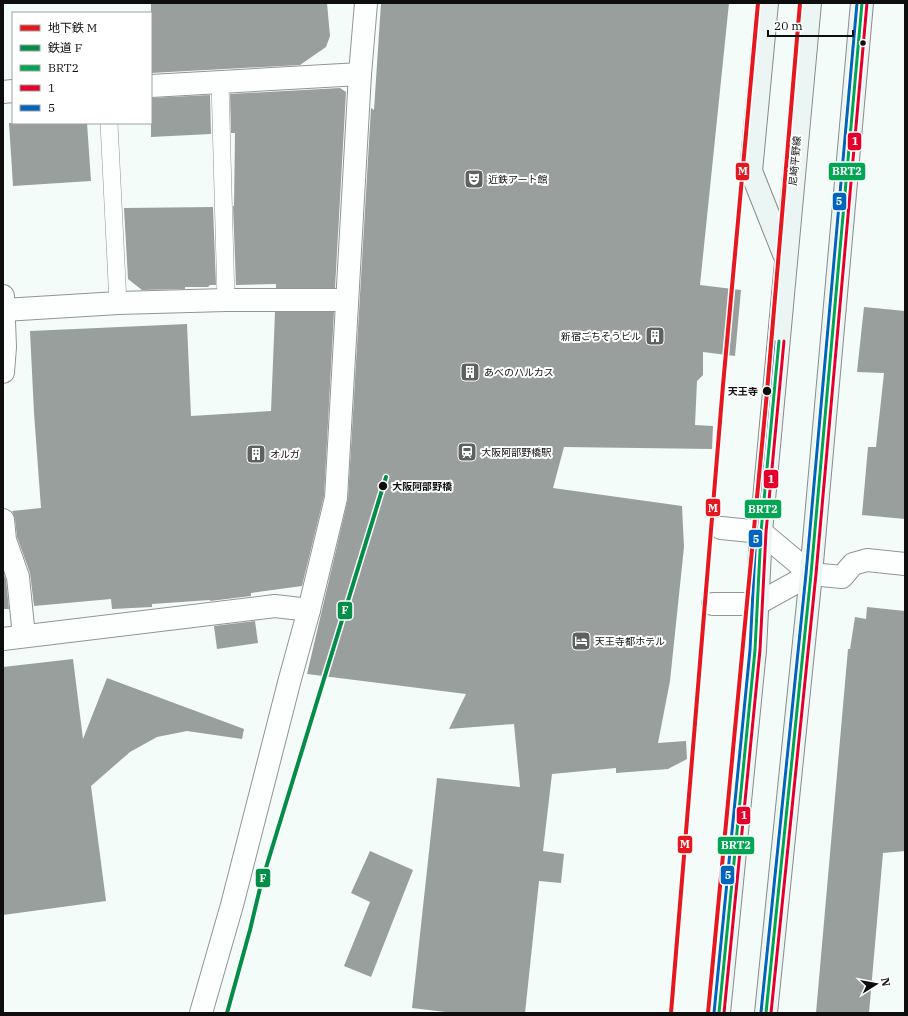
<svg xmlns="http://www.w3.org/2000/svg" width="908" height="1016" viewBox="0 0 908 1016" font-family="'IBM Plex Serif','Noto Sans JP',serif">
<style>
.building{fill:#999f9d}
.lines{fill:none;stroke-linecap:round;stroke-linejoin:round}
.lane-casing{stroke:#929594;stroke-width:18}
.street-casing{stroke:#929594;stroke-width:24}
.secondary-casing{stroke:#888c8b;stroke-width:24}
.lane{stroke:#fdfffe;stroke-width:17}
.street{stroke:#fdfffe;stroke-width:22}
.secondary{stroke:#ebf5f4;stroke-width:22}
.bus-1-casing{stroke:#fff;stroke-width:6}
.bus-2-casing{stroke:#fff;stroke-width:6}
.bus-3-casing{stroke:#fff;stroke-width:6}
.bus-1{stroke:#00a651;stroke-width:3}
.bus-2{stroke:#e4002b;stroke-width:3}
.bus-3{stroke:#0065bd;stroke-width:3}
.rail-1-casing{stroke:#fff;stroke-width:7}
.rail-1{stroke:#028e46;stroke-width:4}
.metro-1-casing{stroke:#fff;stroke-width:7}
.metro-1{stroke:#e5171f;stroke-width:4}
.bus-dot{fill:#0e0e0e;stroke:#fff;stroke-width:1.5}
.labels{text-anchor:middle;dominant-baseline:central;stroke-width:4;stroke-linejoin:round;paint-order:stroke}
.street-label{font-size:10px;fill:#0e0e0e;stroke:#fff}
.poi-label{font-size:10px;fill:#0e0e0e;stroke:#fff;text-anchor:start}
.stop-label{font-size:10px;font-weight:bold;fill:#0e0e0e;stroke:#fff;text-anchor:end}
.line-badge{stroke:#fff;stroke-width:1.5}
.badge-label{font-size:11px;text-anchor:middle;font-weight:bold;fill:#fff}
</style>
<rect width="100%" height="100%" fill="#f4fcfa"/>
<g class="building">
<polygon points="151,3 327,3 330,36 326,47 300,65 151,73"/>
<polygon points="381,3 729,3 700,285 741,290 735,356 703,352 703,375 697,381 695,425 713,426 712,449 564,447 553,488 682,506 684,547 670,681 658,743 686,741 687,759 668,769 616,773 616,768 552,774 543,851 564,854 561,883 539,881 525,1013 454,1013 412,1008 437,778 520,787 514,724 449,729 466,694 307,674 348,499 371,108 374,110"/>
<polygon points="340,88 346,92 335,288 276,288 276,284 236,285 233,206 234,206 235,133 231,133 230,94"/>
<polygon points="210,95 211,134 151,137 151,98"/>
<polygon points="9,123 87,123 91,181 13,186"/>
<polygon points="213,207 216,285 210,285 208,287 185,287 185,289 142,290 128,279 124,208"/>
<polygon points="864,307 905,311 905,519 862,515 868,447 876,447 884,373 857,372"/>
<polygon points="275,312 334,312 324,496 302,586 251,593 251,596 210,601 210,600 152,604 152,607 112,609 111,599 34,606 30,573 17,537 15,519 13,513 12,511 41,508 34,413 30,331 187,324 191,416 271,411"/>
<polygon points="3,572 6,580 9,609 3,609"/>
<polygon points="867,607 905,611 905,851 883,853 869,1013 816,1013 848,649 850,649 855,617 866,619"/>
<polygon points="255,621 258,643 217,649 214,626"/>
<polygon points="73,659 83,739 107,678 244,729 242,739 187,731 157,737 130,752 91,786 106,901 3,915 3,667"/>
<polygon points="370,851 413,870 371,977 344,966 370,902 351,893"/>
</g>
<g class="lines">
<defs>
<g id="lane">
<polyline points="220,82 226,300"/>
<polyline points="109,123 118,303"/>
</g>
<g id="street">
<polyline points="151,86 360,74"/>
<polyline points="3,92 13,91"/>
<polyline points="3,296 5,347 3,372"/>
<polyline points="4,310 118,303 226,300 335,300 347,301"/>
<polyline points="3,520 5,540 18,577 24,636"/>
<polyline points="721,528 761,532 811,574 842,577 853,564 867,560 905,564"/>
<polyline points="713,604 757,604 811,574"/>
<polyline points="3,639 275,606 309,610"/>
<polyline points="201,1013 232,905 290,679 309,610 336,498 360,74 366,3"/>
</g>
<g id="secondary">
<polyline points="767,3 751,171 784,254"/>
<polyline points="719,1013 755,650 761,532 810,3"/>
<polyline points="766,1013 811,574 862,3"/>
</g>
</defs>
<use href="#lane" class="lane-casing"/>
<use href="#street" class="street-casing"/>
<use href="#secondary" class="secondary-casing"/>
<use href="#lane" class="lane"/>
<use href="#street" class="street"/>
<use href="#secondary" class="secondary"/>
<defs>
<g id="bus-1">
<polyline points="719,1013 755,650 761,532 779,341"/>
<polyline points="766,1013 811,574 862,3"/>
</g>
<g id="bus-2">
<polyline points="724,1013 760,650 766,532 784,341"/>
<polyline points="771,1013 816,574 867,3"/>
</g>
<g id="bus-3">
<polyline points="761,1012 806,574 857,3"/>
<polyline points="714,1013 750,650 756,532 774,341"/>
</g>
</defs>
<use href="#bus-1" class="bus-1-casing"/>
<use href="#bus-2" class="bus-2-casing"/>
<use href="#bus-3" class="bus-3-casing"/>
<use href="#bus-1" class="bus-1"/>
<use href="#bus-2" class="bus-2"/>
<use href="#bus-3" class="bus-3"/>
<defs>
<polyline id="rail-1" points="227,1013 250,930 261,884 386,477"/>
</defs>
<use href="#rail-1" class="rail-1-casing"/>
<use href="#rail-1" class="rail-1"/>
<defs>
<g id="metro-1">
<polyline points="671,1013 723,385 758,3"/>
<polyline points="708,1013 767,392 800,3"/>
</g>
</defs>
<use href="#metro-1" class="metro-1-casing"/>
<use href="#metro-1" class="metro-1"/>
</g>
<defs>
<symbol id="theatre-square" viewBox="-11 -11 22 22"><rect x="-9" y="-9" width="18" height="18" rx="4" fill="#5e6161" stroke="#fff"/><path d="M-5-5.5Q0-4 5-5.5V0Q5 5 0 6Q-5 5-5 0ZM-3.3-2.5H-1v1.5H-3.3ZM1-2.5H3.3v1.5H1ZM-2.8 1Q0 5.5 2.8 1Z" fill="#fff"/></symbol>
<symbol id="building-square" viewBox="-11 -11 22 22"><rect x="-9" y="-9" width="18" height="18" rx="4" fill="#5e6161" stroke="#fff"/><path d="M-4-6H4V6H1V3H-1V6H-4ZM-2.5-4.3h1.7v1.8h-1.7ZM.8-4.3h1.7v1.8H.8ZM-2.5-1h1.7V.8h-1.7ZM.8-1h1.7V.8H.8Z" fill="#fff"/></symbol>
<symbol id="station-square" viewBox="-11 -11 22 22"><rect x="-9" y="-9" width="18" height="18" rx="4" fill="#5e6161" stroke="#fff"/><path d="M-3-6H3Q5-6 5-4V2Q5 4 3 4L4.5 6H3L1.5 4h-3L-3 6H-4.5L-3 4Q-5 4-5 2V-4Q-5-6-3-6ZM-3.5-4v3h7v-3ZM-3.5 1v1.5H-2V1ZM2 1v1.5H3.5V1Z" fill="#fff"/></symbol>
<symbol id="hotel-square" viewBox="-11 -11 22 22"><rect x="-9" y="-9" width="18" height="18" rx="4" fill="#5e6161" stroke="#fff"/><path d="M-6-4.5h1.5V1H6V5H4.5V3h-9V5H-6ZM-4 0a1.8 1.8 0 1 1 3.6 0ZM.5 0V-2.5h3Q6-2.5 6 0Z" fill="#fff"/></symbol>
</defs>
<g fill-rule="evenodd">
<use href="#theatre-square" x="463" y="168" width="22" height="22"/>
<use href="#building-square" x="644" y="325" width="22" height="22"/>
<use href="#building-square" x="459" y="361" width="22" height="22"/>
<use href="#station-square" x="456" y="441" width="22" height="22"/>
<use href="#building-square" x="245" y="443" width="22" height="22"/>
<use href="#hotel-square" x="570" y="630" width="22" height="22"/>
</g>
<g class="bus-dot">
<circle cx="863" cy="43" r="3.5"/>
<circle cx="767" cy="391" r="5"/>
<circle cx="383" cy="486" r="5"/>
</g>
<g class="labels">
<g class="street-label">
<text transform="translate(795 161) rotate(-85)">尼崎平野線</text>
</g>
<g class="poi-label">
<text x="488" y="179">近鉄アート館</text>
<text x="641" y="336" text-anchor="end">新宿ごちそうビル</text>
<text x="484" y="372">あべのハルカス</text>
<text x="481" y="452">大阪阿部野橋駅</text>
<text x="270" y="454">オルガ</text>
<text x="595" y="641">天王寺都ホテル</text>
</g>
<g class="stop-label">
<text x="758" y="391">天王寺</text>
<text x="392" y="486" text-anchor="start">大阪阿部野橋</text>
</g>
</g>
<g class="line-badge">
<rect x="847" y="132" width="15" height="19" rx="4" fill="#e4002b"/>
<rect x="735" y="162" width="15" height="19" rx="4" fill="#e5171f"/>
<rect x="828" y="162" width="38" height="19" rx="4" fill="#00a651"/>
<rect x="832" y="192" width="15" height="19" rx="4" fill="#0065bd"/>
<rect x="763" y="469" width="16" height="20" rx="4" fill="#e4002b"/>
<rect x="705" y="498" width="16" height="19" rx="4" fill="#e5171f"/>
<rect x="744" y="499" width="38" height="20" rx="4" fill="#00a651"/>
<rect x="748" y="529" width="15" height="19" rx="4" fill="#0065bd"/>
<rect x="337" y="601" width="16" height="19" rx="4" fill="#028e46"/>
<rect x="736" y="806" width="15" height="19" rx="4" fill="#e4002b"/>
<rect x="677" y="835" width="16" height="19" rx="4" fill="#e5171f"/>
<rect x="717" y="836" width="38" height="19" rx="4" fill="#00a651"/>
<rect x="720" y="865" width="15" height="20" rx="4" fill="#0065bd"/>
<rect x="255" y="868" width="16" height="20" rx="4" fill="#028e46"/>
</g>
<g class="badge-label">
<text x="855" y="145">1</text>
<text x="743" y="175">M</text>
<text x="847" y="175">BRT2</text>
<text x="839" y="205">5</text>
<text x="771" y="483">1</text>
<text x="713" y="512">M</text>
<text x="763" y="513">BRT2</text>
<text x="756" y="543">5</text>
<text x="345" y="614">F</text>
<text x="744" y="819">1</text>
<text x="685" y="848">M</text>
<text x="736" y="849">BRT2</text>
<text x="728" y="879">5</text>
<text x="263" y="882">F</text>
</g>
<rect width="908" height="1016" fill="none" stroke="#0e0e0e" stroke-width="8"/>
<rect x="12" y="12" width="140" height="112" fill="#ffffff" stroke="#9f9f9f"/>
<rect x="20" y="25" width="20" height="6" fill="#e5171f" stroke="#9f9f9f"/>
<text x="48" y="32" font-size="12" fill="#0e0e0e">地下鉄 M</text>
<rect x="20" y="45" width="20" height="6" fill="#028e46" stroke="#9f9f9f"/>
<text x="48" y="52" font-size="12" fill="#0e0e0e">鉄道 F</text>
<rect x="20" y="65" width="20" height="6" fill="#00a651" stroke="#9f9f9f"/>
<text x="48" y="72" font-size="12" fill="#0e0e0e">BRT2</text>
<rect x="20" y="85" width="20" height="6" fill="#e4002b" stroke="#9f9f9f"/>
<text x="48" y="92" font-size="12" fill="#0e0e0e">1</text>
<rect x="20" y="105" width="20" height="6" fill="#0065bd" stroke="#9f9f9f"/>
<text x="48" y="112" font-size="12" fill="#0e0e0e">5</text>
<g transform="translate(876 984) rotate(79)" stroke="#ffffff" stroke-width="3" paint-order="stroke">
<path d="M0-3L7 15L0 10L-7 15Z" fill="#0e0e0e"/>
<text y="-6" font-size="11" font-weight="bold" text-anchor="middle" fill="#0e0e0e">N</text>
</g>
<path d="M768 30v6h85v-6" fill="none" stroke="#0e0e0e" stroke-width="2"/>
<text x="774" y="30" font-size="12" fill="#0e0e0e" stroke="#ffffff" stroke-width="3" paint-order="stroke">20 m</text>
</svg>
